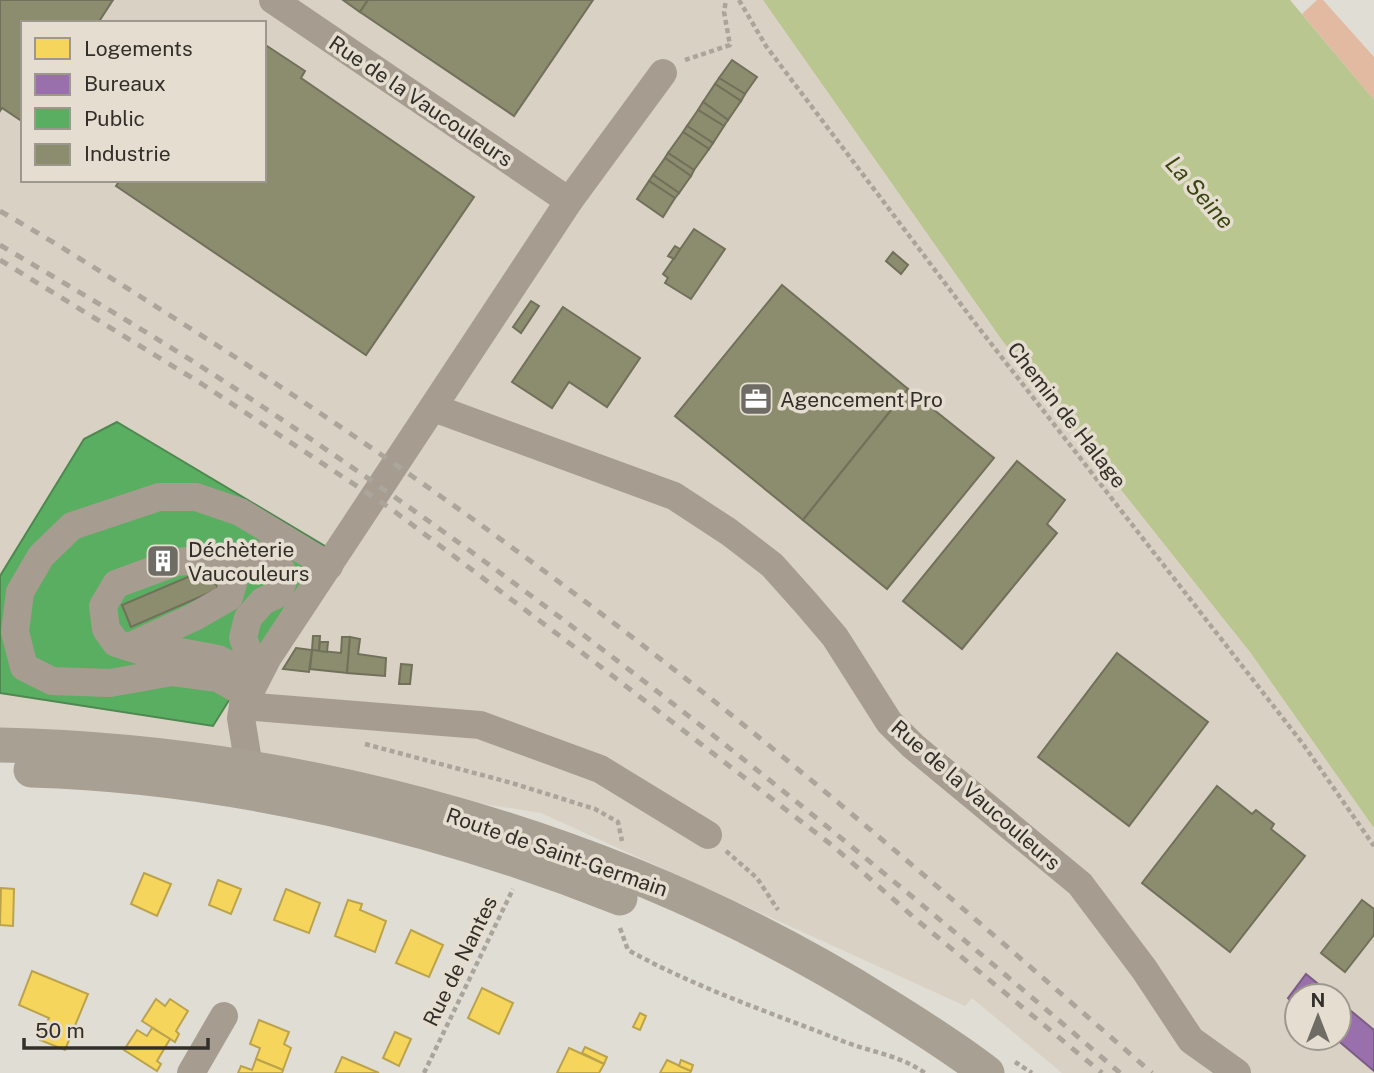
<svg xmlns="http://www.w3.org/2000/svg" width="1374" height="1073" viewBox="0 0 1374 1073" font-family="'Public Sans',sans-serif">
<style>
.built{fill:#d9d2c4;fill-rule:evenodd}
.green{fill:#e2b9a1}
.water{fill:#b9c68f}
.homes{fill:#f6d55c;stroke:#bba34d;stroke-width:2}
.offices{fill:#9970ab;stroke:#7a5c84;stroke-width:2}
.public{fill:#5aae61;stroke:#4e8850;stroke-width:2}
.industry{fill:#8c8c6e;stroke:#71705a;stroke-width:2}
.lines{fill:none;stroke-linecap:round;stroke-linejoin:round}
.path{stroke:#aba49b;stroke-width:4.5;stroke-dasharray:5 3.5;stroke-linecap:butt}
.minor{stroke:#a79c90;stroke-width:28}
.major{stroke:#a9a094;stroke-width:35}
.rail{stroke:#aba59b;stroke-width:5;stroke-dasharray:9 9;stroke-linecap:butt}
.labels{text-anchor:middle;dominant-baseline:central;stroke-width:7;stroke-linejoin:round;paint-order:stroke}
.street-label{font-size:21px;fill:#322f2a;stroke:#e5ded0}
.poi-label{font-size:21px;fill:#322f2a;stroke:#e5ded0;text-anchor:start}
.water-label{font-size:23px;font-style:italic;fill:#3a460e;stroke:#e5ded0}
</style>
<rect width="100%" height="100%" fill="#e0ddd5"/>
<path class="built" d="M0 0H763L1250 652 1374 828V1073H1062L972 998 965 1006 541 813 0 728ZM23 23H264V180H23ZM1297 996H1339V1038H1297Z"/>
<polygon class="green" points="1317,0 1323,0 1374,57 1374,100 1302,14"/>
<polygon class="water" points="763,0 1290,0 1374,100 1374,828 1250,652 1002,340"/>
<g class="homes">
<polygon points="144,873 171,884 157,916 131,904"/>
<polygon points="218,880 241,889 231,914 209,905"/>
<polygon points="1,888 14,889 13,926 0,925"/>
<polygon points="286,889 320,903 309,933 274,920"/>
<polygon points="348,900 362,904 360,910 386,921 375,952 335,936"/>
<polygon points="411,930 443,945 429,977 396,963"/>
<polygon points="32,971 88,994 65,1050 40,1040 49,1018 19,1005"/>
<polygon points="482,988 513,1003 499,1034 468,1018"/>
<polygon points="156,999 165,1006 170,999 188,1011 176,1031 179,1034 175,1042 142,1021"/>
<polygon points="640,1013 646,1016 640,1030 633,1027"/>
<polygon points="259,1020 289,1032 284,1044 291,1048 283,1070 256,1059 260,1048 250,1044"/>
<polygon points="152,1028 170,1039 157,1061 161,1064 157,1071 124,1050 137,1030 147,1036"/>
<polygon points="395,1032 411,1039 399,1066 383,1058"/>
<polygon points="585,1047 607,1057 604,1064 582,1053"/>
<polygon points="569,1048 604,1064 599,1073 557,1073"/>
<polygon points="342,1057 379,1073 335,1073"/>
<polygon points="256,1059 283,1070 282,1073 238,1073 241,1066 252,1070"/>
<polygon points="667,1060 691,1071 690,1073 660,1073"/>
<polygon points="681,1060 693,1065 691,1071 679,1066"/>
</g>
<g class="offices">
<polygon points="1306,974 1333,996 1297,996 1297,1006 1288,998"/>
<polygon points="1339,1001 1374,1030 1374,1071 1335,1038 1339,1038"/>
</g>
<polygon class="public" points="117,422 325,546 213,726 0,693 0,576 84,439"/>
<g class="industry">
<polygon points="0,0 113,0 98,23 23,23 23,122 2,108 0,111"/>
<polygon points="343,0 368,0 360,12"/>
<polygon points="368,0 593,0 514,116 360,12"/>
<polygon points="264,44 305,71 301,78 474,197 366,355 116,186 120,180 264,180"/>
<polygon points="732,60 757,77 745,94 719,78"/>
<polygon points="719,78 745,94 741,101 715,84"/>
<polygon points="715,84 741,101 728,120 703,102"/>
<polygon points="703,102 728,120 724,126 698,110"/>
<polygon points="698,110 724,126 713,143 687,126"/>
<polygon points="687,126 713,143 709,149 683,132"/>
<polygon points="683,132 709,149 694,170 668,153"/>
<polygon points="668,153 694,170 691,176 665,158"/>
<polygon points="665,158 691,176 679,193 653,175"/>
<polygon points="653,175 679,193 675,198 649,181"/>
<polygon points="649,181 675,198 663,217 637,199"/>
<polygon points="694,229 725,249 691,299 665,283 668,278 663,274"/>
<polygon points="675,246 680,249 674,259 668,256"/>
<polygon points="893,252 908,265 901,274 886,261"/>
<polygon points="782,285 908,389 803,520 675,416"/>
<polygon points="531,301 539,306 521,333 513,327"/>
<polygon points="563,307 640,358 607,407 569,382 552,408 512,382"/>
<polygon points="908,389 994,458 887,589 803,520"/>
<polygon points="1017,461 1065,500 1047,524 1057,533 962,649 903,601"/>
<polygon points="209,568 218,589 131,627 122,605"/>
<polygon points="313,636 320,636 319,651 312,650"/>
<polygon points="342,637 350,637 347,673 310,669 312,650 341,653"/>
<polygon points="350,637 360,639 358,654 386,658 385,676 347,673"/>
<polygon points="320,642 328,642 327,652 319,651"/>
<polygon points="296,648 312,650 309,672 283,669"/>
<polygon points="1117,653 1208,722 1129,826 1038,757"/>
<polygon points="401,664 412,665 410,684 399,684"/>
<polygon points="1217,786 1252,814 1256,810 1274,824 1271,829 1305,856 1230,952 1142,883"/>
<polygon points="1362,900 1374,909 1374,935 1345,972 1321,953"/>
</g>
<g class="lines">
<g class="path">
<polyline points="739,0 766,46 975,323 1303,744 1374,846"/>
<polyline points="685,60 730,45 724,12 726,0"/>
<polyline points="365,744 512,783 595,809 618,822 622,841"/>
<polyline points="726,851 757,878 778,910"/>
<path d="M620 928 628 950C696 988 772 1013 845 1042 872 1052 901 1056 925 1073"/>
<polyline points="1015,1062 1032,1073"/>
<polyline points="424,1073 513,889"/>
</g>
<g class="minor">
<polyline points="273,0 569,201"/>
<polyline points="434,408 674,496 729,532 772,565 806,603 835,637 889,722 913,746 1080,884 1144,969 1191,1040 1237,1073"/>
<polyline points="129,647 194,617 229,597 234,580 232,556"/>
<polyline points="251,676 218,659 175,651 141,651 116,643 106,629 103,606 116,584 176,562 260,555 278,562 284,578 278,594 263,601 248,618 243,638 249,654 264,664"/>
<polyline points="248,695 218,678 172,672 110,683 52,681 24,667 15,632 20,592 41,556 72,526 159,497 196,497 240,512 329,566"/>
<polyline points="243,706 480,725 600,769 708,835"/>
<polyline points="245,789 248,761 241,718 243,706 268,657 569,201 663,73"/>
<polyline points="191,1073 224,1016"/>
</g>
<g class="major">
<path d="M0 745C309 752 624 840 886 1005 921 1027 955 1048 987 1073"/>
<path d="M31 770C231 776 436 825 620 898"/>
</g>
<g class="rail">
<path d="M0 211C63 247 124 286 185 325 354 432 518 548 676 671 839 799 995 936 1152 1073"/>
<path d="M0 245C89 298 177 349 263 407 563 606 848 838 1120 1073"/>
<polyline points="0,260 202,384 390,508 601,667 833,846 918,921 1102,1073"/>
</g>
</g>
<defs>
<symbol id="office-square" viewBox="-11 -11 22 22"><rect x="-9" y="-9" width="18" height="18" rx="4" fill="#6f6c66" stroke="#e5ded0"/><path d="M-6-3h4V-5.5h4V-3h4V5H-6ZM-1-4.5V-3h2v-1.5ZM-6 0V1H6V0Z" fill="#fff"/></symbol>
<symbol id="building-square" viewBox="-11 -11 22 22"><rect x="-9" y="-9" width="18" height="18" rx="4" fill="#6f6c66" stroke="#e5ded0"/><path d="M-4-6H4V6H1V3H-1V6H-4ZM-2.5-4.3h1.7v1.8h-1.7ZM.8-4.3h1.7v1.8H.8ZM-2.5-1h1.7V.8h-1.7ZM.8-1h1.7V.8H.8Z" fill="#fff"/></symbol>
</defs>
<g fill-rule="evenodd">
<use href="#office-square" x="737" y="380" width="38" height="38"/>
<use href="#building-square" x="144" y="542" width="38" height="38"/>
</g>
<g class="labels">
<g class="street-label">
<text transform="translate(421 101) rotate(34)">Rue de la Vaucouleurs</text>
<text transform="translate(1067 415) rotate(52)">Chemin de Halage</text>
<text transform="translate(976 795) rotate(41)">Rue de la Vaucouleurs</text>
<text transform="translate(557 852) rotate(19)">Route de Saint-Germain</text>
<text transform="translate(460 961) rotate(-64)">Rue de Nantes</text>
</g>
<g class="poi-label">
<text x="780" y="399">Agencement Pro</text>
<text x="188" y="549">Déchèterie<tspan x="188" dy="24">Vaucouleurs</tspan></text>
</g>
<g class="water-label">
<text transform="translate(1200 192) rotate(48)">La Seine</text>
</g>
</g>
<rect x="21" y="21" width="245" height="161" fill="#e5ded0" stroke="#9d988e" stroke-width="2"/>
<rect x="35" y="38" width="35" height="21" fill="#f6d55c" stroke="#9d988e" stroke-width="2"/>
<text x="84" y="56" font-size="21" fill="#322f2a">Logements</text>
<rect x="35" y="74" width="35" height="21" fill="#9970ab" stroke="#9d988e" stroke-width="2"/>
<text x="84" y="91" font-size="21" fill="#322f2a">Bureaux</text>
<rect x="35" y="108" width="35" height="21" fill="#5aae61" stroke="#9d988e" stroke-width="2"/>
<text x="84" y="126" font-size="21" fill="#322f2a">Public</text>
<rect x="35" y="144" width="35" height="21" fill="#8c8c6e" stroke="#9d988e" stroke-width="2"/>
<text x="84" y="161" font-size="21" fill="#322f2a">Industrie</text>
<g transform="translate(1318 1017)"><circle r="33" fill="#e5ded0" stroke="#9d988e" stroke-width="2"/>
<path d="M0-5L12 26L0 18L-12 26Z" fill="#6f6c66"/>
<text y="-10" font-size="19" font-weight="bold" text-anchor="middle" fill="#322f2a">N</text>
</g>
<path d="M24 1038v10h184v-10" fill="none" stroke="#322f2a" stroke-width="3.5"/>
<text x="35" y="1038" font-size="21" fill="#322f2a" stroke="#e5ded0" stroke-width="5" paint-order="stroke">50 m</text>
</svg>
